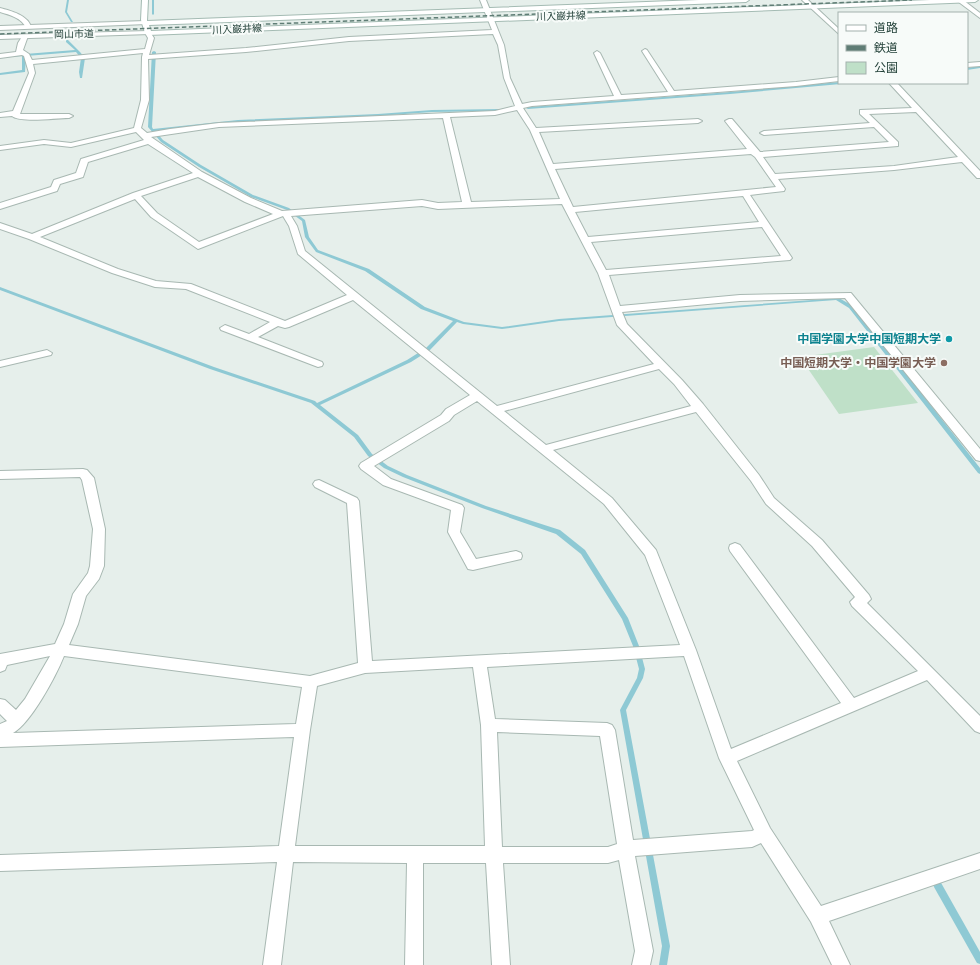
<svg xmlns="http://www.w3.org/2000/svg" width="980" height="965" viewBox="0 0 980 965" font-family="Jost,'Noto Sans JP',sans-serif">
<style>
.green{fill:#bfe0c8}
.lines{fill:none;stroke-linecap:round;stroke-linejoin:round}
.stream{fill:#8ec9d4;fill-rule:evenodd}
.minor-casing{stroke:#a8b8b2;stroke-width:2}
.tertiary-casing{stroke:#a8b8b2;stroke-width:2}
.secondary-casing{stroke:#a4bbb3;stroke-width:2}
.minor{fill:#fff;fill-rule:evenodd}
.tertiary{fill:#fff;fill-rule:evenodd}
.secondary{fill:#fff;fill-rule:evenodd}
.rail{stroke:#5f7d75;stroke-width:1.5;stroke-dasharray:4.5 2.5;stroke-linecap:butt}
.culture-dot{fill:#0f9aa8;stroke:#f7fbf9;stroke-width:1.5}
.education-dot{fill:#8d6e63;stroke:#f7fbf9;stroke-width:1.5}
.labels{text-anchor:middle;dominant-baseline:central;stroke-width:4;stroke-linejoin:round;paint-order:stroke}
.far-street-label{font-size:10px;fill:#24423a;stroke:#f7fbf9}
.culture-label{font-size:12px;font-weight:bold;fill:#0d838f;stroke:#f7fbf9;text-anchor:end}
.education-label{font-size:12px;font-weight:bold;fill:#785e54;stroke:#f7fbf9;text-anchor:end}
</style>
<rect width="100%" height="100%" fill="#e6efeb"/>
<polygon class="green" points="874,347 918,403 839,414 800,357"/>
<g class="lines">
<g class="stream">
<polygon points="67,0 69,0 67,12 73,22 71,22 65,12"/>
<polygon points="152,0 154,0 154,14 153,15 152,14"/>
<polygon points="66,40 68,40 80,52 85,58 82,78 80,78 79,72 81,58 76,52 26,56 25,72 0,75 0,73 22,70 22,56 0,58 0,56 75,50 66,42"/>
<polygon points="154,51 156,52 152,127 153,129 238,120 378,114 432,110 501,109 501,111 500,111 432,112 378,116 238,122 155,131 163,140 201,165 253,195 289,208 305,220 309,237 318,250 369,269 425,307 464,322 502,327 559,319 839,298 853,306 980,468 980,474 978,473 849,308 836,300 559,321 502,329 463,324 457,322 430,350 411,362 320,405 358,435 372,454 388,466 407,475 486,506 560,530 585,550 628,618 639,646 645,669 643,678 626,710 670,946 667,965 659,965 662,946 620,710 637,678 639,669 633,646 622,619 581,554 556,534 482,508 403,477 384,468 368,456 354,437 311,403 210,369 0,290 0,287 214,367 315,401 317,403 407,360 426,348 453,321 421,309 365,271 316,252 305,237 302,221 287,210 251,197 199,167 161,142 148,127 152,52"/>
<polygon points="980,66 980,68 967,70 967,68"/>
<polygon points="839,82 839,83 843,83 841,84 730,94 528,109 526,108 528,107 730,92"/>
<polygon points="937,880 940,881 980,952 980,964 977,963 934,887 933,884 934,881"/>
</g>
<defs>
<g id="minor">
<path d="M480 0H486L504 45 510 78 522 104 532 102 614 96 594 53 597 51 600 53 621 95 668 92 642 51 645 49 647 50 674 91 796 82 839 77V81L796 86 532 106 523 108 536 128 698 119 702 121 698 123 539 132 553 164 747 149 725 121 729 119H732L760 152 889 142 874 127 764 135 760 133 764 131 870 123 860 114V110L912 108 889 83H897L980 171V178H977L962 162 894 170 778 179 785 189 784 191 750 195 792 258 790 260 609 275 620 306 740 295 851 293 980 449V461L976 460 845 298 740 301 622 312 627 324 682 380 703 404 759 475 774 498 822 540 869 595 871 599 867 603 980 716V733L975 731 927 680 737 761 770 828 821 906 980 853V869L829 921 850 965H832L811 922 761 843 752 847 635 856 653 951 650 965H632L635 951 619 860 608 863H503L510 965H492L486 863H423V965H405L407 863 293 862 281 965H263L277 862 0 871V855L279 846 294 737 0 747V724L7 721 0 714V699L5 700 16 710 25 699 50 656 7 665 5 670 0 672V654L55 644 64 624 73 594 88 573 90 566 93 529 82 480 80 477 0 479V471L83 469 87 470 94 478 105 529 104 566 99 579 86 596 78 624 69 645 310 676 358 663 347 503 315 487 313 484 315 481 319 480 357 498 359 501 372 661 680 645 645 555 604 504 477 401 454 415 449 421 374 466 391 479 462 505 464 508 460 532 476 559 516 551 521 553 522 556 521 559 473 570 468 569 448 532 451 510 383 485 361 469 359 466 361 463 441 415 446 409 470 395 353 300 289 327 285 328 278 326 258 337 322 362 323 364 322 366 318 367 221 330 220 328 225 325 249 334 270 322 186 289 155 287 112 273 29 239 0 229V223L32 234 133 193 193 173 148 144 88 162 83 177 60 184 57 191 0 209V203L51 187 54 180 76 173 81 159 144 140 136 132 71 147 44 144 0 150V146L44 140 71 143 134 128 141 100 142 57 143 53 33 64 35 73 20 114H69L73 116 69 118C57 118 20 123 12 116L0 117V113L13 111 29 73 24 56 22 55 0 58V54L16 52 18 43 23 35 28 36 23 50 29 54 32 60 145 49 148 38 145 33 148 31 150 32 154 38 149 55 246 48 349 37 492 30ZM493 34 498 45 504 78 515 106 495 111 219 123 170 129 147 133 141 128 149 100 148 59 246 52 349 41ZM517 110 530 130 560 199 471 202 450 117 495 115ZM916 112 958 157 894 166 775 174 763 157 898 146V142L869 114ZM443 118 462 202 438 203 422 200 282 211 251 198 202 172 151 137 219 127ZM751 154 755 157 776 187 573 207 555 169ZM198 177 245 202 273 214 199 242 157 213 141 196ZM743 196 759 222 588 237 575 212ZM135 199 151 217 198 249 283 216 289 226 298 254 347 295 285 321 191 284 156 281 118 269 40 237ZM562 204 598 273 617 325 654 364 497 406 305 251 297 226 291 216 422 206 438 209ZM762 227 781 256 606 270 591 242ZM659 369 674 384 691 406 546 445 504 411ZM696 412 751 481 766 504 812 546 855 597 850 602 852 606 918 671 854 698 740 545 735 543 730 545 729 548 730 551 841 703 731 749 696 650 656 550 612 498 553 450ZM64 656 302 687 296 724 13 733C31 723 56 676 64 656ZM684 656 719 758 754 830 752 831 633 840 615 730 612 725 607 723 495 719 487 667ZM473 667 481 725 485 846H295L310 730 317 686 365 673ZM497 732 600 736 617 844 608 847H502Z"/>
<polygon points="802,0 808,0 839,29 839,34"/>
<polygon points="956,0 963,0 980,13 980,18"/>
<path d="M0 8C11 11 28 15 31 27L26 28C22 18 10 15 0 12Z"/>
<polygon points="980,62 980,66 967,67 967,63"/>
<polygon points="47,350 52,353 51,355 0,367 0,361"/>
</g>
<g id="tertiary">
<polygon points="145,21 148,23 147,24 0,30 0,26"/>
<polygon points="148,31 151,33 150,34 0,39 0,35"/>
</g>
<polygon id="secondary" points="142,0 148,0 147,21 699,0 749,0 746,2 149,25 151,31 930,0 978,0 975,2 148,35 145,33 141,20"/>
</defs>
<use href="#minor" class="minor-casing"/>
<use href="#tertiary" class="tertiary-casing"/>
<use href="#secondary" class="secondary-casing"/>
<use href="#minor" class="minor"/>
<use href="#tertiary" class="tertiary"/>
<use href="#secondary" class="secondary"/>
<polyline class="rail" points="0,34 912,0"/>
</g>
<circle class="culture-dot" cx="949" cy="339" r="4"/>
<circle class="education-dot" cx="944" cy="363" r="4"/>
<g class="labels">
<g class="far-street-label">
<text transform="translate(561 16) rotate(-2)">川入巌井線</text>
<text transform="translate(237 29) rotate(-3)">川入巌井線</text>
<text transform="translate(74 34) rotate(-1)">岡山市道</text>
</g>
<g class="culture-label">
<text x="941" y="339">中国学園大学中国短期大学</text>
</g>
<g class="education-label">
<text x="936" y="363">中国短期大学・中国学園大学</text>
</g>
</g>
<rect x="838" y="12" width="130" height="72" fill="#f7fbf9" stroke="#a3b1ad"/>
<rect x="846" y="25" width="20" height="6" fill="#ffffff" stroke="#a3b1ad"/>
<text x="874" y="32" font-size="12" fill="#24423a">道路</text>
<rect x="846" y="45" width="20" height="6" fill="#5f7d75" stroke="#a3b1ad"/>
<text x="874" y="52" font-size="12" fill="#24423a">鉄道</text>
<rect x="846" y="62" width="20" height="12" fill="#bfe0c8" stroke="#a3b1ad"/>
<text x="874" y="72" font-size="12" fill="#24423a">公園</text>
</svg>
